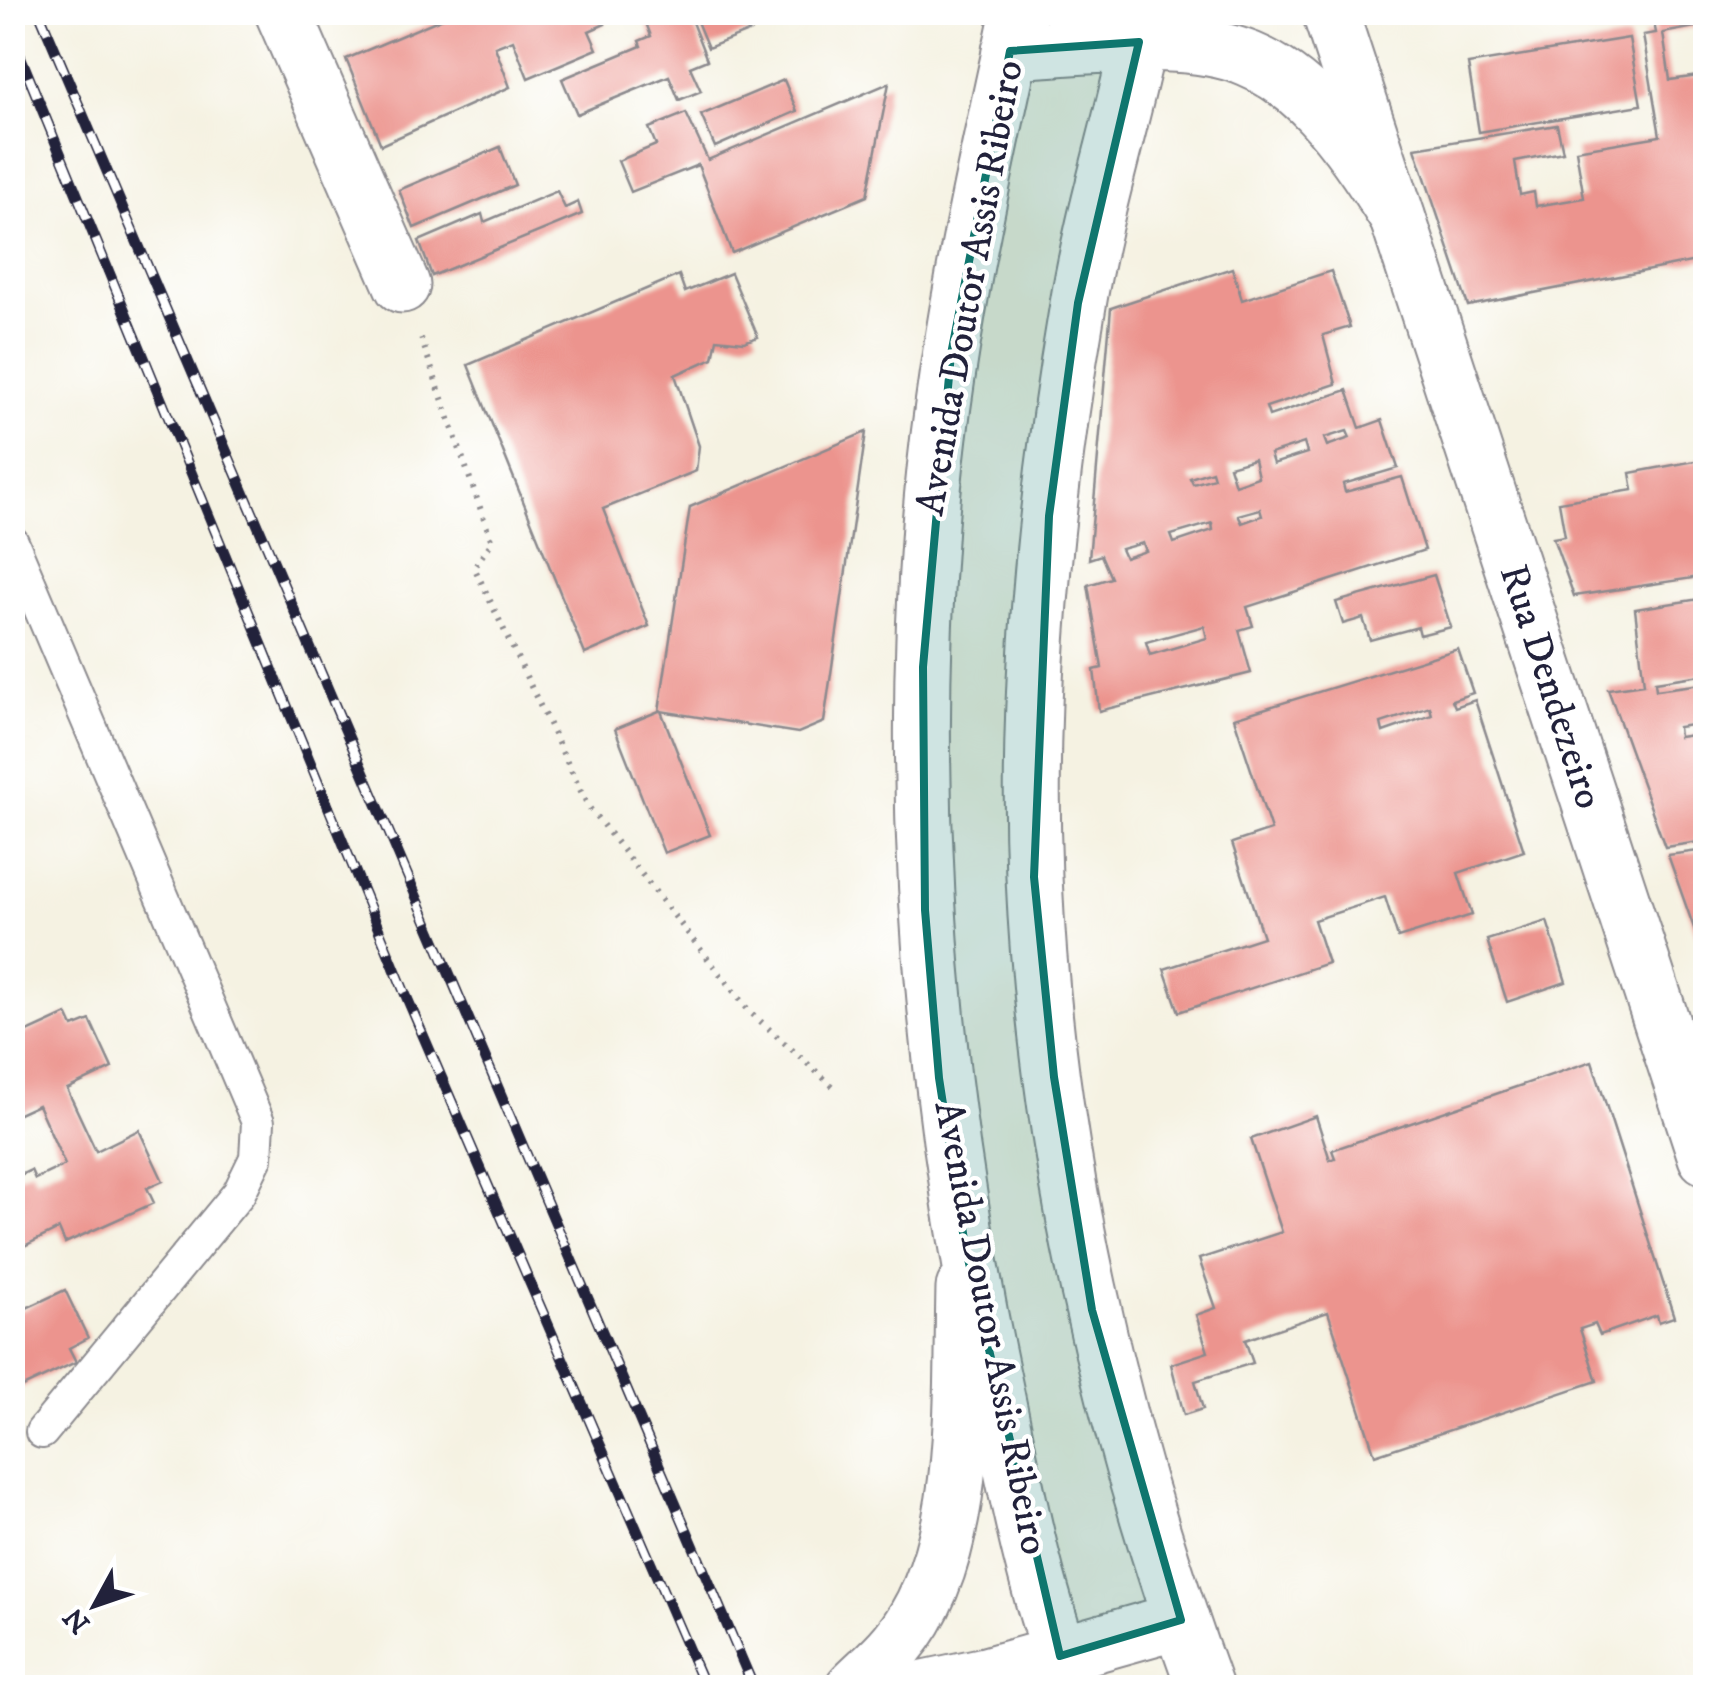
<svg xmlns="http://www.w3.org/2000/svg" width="1718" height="1700" viewBox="0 0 1718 1700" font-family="'IM FELL DW Pica',serif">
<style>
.building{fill:#ec948e;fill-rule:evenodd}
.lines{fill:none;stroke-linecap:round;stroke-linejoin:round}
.service-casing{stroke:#8c8a8e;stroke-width:36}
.minor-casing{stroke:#8c8a8e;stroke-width:59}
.secondary-casing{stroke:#8c8a8e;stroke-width:59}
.primary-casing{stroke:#8c8a8e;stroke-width:59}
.path{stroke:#8c8a8e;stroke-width:6;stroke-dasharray:2.5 8;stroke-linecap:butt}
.service{stroke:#fff;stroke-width:32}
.minor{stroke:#fff;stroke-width:55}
.secondary{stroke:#fff;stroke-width:55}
.primary{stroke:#fff;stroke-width:55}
.rail-casing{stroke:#22223b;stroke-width:11}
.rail{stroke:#fff;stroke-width:8;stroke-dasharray:22;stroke-linecap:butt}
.marked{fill:#0f766e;fill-opacity:0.2;stroke:#0f766e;stroke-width:8;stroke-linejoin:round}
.labels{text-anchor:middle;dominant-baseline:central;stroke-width:9;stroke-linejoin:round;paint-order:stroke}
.street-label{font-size:40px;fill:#22223b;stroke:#fff}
</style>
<rect width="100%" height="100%" fill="#fff"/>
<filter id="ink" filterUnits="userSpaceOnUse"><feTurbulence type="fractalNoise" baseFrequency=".01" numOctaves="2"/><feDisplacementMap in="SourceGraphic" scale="20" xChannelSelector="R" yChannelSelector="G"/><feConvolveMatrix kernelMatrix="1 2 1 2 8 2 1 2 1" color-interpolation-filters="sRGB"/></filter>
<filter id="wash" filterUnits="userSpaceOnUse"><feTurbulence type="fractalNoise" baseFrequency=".0048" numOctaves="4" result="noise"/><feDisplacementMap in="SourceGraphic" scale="40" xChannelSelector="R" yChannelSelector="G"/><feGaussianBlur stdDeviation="2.25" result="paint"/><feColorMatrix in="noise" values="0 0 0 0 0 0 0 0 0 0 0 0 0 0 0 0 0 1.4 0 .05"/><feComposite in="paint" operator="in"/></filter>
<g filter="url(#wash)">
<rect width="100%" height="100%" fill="#f5f2e2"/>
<g id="blocks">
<g class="building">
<polygon points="457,12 558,12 561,20 579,12 600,12 605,24 589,31 597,49 528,78 513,40 495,47 510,87 381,145 346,59"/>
<polygon points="642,12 688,12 707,60 690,67 701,91 679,100 669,76 577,114 562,79 641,46 639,41 651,36"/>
<polygon points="693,12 796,12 796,13 708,48"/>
<polygon points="1652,12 1706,12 1706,25 1663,33 1670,80 1705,75 1706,259 1468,306 1415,148 1557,125 1563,152 1515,161 1520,195 1534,192 1536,206 1584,198 1576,150 1660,136 1643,35 1656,33"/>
<polygon points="1629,38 1641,105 1479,132 1468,64"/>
<polygon points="784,80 797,111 715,147 701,115"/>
<polygon points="889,83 867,196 732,253 698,165 631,192 618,161 656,145 649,128 686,113 708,160"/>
<polygon points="500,147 515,185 414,228 399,190"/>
<polygon points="557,191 565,208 578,202 582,214 432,276 419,241 482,214 484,222"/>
<path d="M1232 268 1242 300 1331 271 1350 327 1323 335 1336 384 1266 407 1269 416 1347 390 1360 428 1382 420 1398 468 1343 484 1345 492 1402 477 1425 550 1247 607 1253 626 1239 630 1251 673 1099 711 1094 670 1102 668 1088 585 1111 578 1101 555 1089 559 1111 308ZM1347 431 1350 438 1327 446 1324 438ZM1304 443 1307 453 1273 464 1270 454ZM1254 459 1258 477 1235 485 1229 466ZM1212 471 1214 478 1193 484 1190 478ZM1260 509 1262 516 1242 523 1238 515ZM1212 523 1213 530 1174 543 1171 535ZM1143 543 1146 551 1125 558 1121 549ZM1204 626 1207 638 1150 655 1146 642Z"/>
<polygon points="731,273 758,337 744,342 717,339 713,358 675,375 699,446 696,471 603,509 649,626 585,654 468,365 679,275 685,292"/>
<polygon points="866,432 824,722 798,733 661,711 710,835 664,853 615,729 659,711 690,507"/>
<polygon points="1706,459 1706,576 1574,596 1553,538 1565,536 1559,502 1633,490 1630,473"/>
<polygon points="1434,575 1451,627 1420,635 1418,627 1370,640 1363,618 1343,624 1336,602"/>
<path d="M1706 598V723L1678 727 1679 737 1706 733V841L1665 847 1608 689 1644 684 1635 609ZM1701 675 1702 684 1656 690 1655 682Z"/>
<path d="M1458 649 1473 693 1452 700 1455 707 1475 700 1524 851 1458 873 1472 915 1398 938 1385 897 1314 920 1328 963 1179 1012 1164 969 1263 937 1232 843 1271 830 1234 718ZM1430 707 1432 715 1383 732 1381 723Z"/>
<polygon points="1706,850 1706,959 1705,959 1668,855"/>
<polygon points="1547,921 1566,982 1507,1002 1487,940"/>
<polygon points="67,1014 73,1027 90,1020 112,1068 67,1089 96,1151 139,1130 163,1181 147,1188 154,1203 65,1243 59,1229 24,1246 18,1234 12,1237 12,1179 31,1170 35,1179 65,1165 38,1105 12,1117 12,1039"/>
<polygon points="1592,1061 1674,1317 1659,1322 1657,1315 1600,1335 1595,1324 1580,1329 1597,1381 1375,1455 1328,1312 1245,1340 1253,1363 1195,1381 1203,1409 1184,1415 1171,1364 1208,1352 1196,1315 1216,1308 1199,1259 1282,1232 1251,1139 1316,1116 1330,1160 1335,1158 1332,1150"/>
<polygon points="65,1290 88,1338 69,1348 76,1362 12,1392 12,1294 20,1311"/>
</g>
</g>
</g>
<g filter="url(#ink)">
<use href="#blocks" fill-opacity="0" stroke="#8c8a8e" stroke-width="2.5"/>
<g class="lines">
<defs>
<polyline id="service" points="12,542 258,1122 256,1158 239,1193 42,1432"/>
<g id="minor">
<polyline points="283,12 402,285"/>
<polyline points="1330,12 1706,1157"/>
</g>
<g id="secondary">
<path d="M853 1688C868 1673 884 1660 897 1644 971 1557 961 1397 964 1288"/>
<polyline points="925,1688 986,1675 1181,1620"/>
</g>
<g id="primary">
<path d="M1019 12C982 181 943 353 930 525 909 808 932 1088 990 1365 1013 1472 1032 1586 1073 1688"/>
<path d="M1145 12C1126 111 1094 207 1078 305 1046 491 1026 688 1034 877 1046 1152 1111 1430 1205 1688"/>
<path d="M1010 51C1222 38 1277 20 1397 217"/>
</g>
</defs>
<use href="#service" class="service-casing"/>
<use href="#minor" class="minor-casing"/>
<use href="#secondary" class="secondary-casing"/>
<use href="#primary" class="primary-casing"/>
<polyline class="path" points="421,338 492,542 474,567 588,806 749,1011 838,1091"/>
<use href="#service" class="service"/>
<use href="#minor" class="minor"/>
<use href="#secondary" class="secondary"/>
<use href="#primary" class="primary"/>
<defs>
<g id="rail">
<polyline points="39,12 754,1688"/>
<polyline points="12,36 404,991 705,1688"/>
</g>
</defs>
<use href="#rail" class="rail-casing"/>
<use href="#rail" class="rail"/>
</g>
</g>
<path class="marked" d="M1139 42 1078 303 1049 516 1034 877 1054 1077 1092 1310 1181 1620 1060 1656 965 1246 939 1078 925 910 923 667 951 354 1010 51Z"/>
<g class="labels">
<g class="street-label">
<text transform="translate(971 288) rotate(-80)">Avenida Doutor Assis Ribeiro</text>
<text transform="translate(1550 687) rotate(72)">Rua Dendezeiro</text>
<text transform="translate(990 1328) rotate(79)">Avenida Doutor Assis Ribeiro</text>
</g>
</g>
<rect width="1718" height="1700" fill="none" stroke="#fff" stroke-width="50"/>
<g transform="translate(95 1605) rotate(230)" stroke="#ffffff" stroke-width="8" paint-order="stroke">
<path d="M0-8L18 38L0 25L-18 38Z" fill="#22223b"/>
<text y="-15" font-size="28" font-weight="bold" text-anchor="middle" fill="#22223b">N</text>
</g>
</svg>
